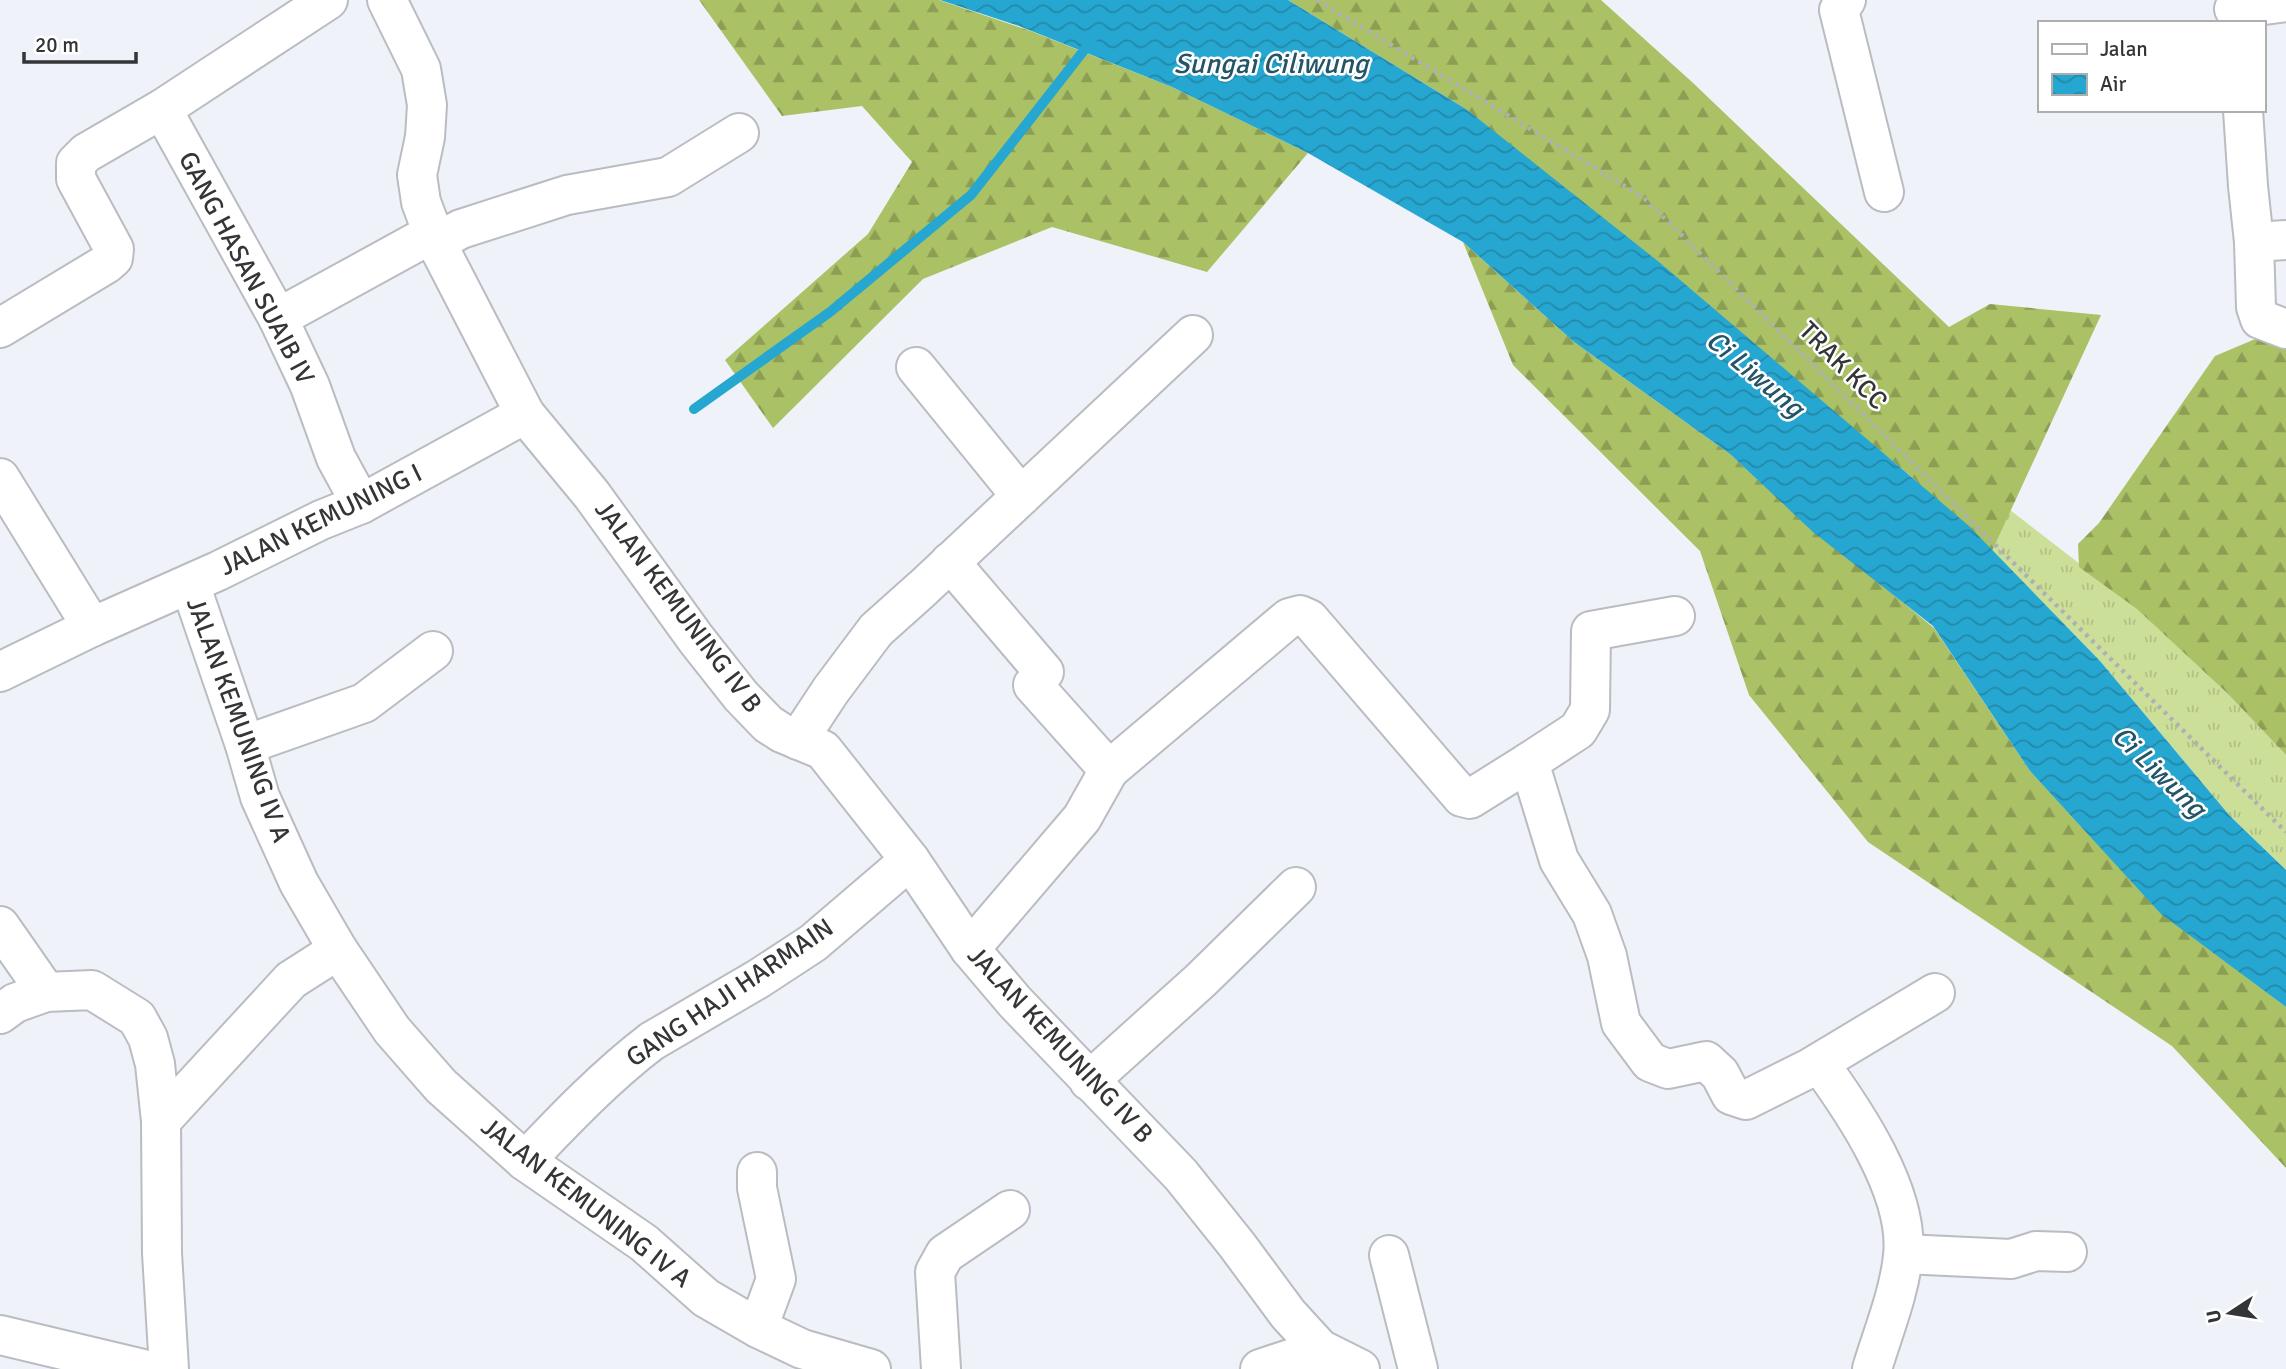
<svg xmlns="http://www.w3.org/2000/svg" width="2286" height="1369" viewBox="0 0 2286 1369" font-family="Signika,sans-serif">
<style>
.grass{fill:url(#grass-tufts)}
.forest{fill:url(#forest-firs)}
.water{fill:url(#water-waves)}
.lines{fill:none;stroke-linecap:round;stroke-linejoin:round}
.stream{stroke:#26a7d1;stroke-width:10}
.minor-casing{stroke:#b9bcc1;stroke-width:42}
.path{stroke:#adb0b4;stroke-width:4.5;stroke-dasharray:3.5 5;stroke-linecap:butt}
.minor{stroke:#fff;stroke-width:38}
.labels{text-anchor:middle;dominant-baseline:central;stroke-width:5;stroke-linejoin:round;paint-order:stroke}
.street-label{font-size:26px;fill:#343537;stroke:#fff}
.water-label{font-size:28px;font-style:italic;fill:#245467;stroke:#fff}
</style>
<defs>
<pattern id="grass-tufts" width="24" height="20" patternUnits="userSpaceOnUse" patternTransform="scale(1.75)"><rect width="24" height="20" fill="#ccdf99"/><path d="M3 7l-1-3M5 7V3M7 7l1-3M15 17l-1-3M17 17v-4M19 17l1-3" fill="none" stroke="#b0c084"/></pattern>
<pattern id="forest-firs" width="22" height="20" patternUnits="userSpaceOnUse" patternTransform="scale(1.75)"><rect width="22" height="20" fill="#aac165"/><path d="M5 1l3.5 6h-7zM16 11l3.5 6h-7z" fill="#8b9e54"/></pattern>
<pattern id="water-waves" width="16" height="10" patternUnits="userSpaceOnUse" patternTransform="scale(1.75)"><rect width="16" height="10" fill="#26a7d1"/><path d="M0 5q4-4 8 0t8 0" fill="none" stroke="#2289aa"/></pattern>
</defs>
<rect width="100%" height="100%" fill="#eff2f8"/>
<polygon class="grass" points="2010,510 2137,608 2227,693 2286,755 2286,870 2230,816 2100,661 1992,551"/>
<g class="forest">
<polygon points="699,0 939,0 1028,30 1172,87 1308,153 1207,272 1052,227 923,279 773,428 725,360 868,234 912,162 862,106 782,116"/>
<polygon points="1288,0 1601,0 1692,82 1949,327 1990,304 2101,315 1992,551 1913,478 1466,109"/>
<polygon points="1463,242 1574,342 1730,454 1789,509 1934,628 2030,771 2161,913 2286,1007 2286,1168 2172,1046 1868,842 1749,695 1700,551 1513,365"/>
<polygon points="2286,326 2286,755 2227,693 2137,609 2079,567 2078,544 2099,523 2215,356"/>
</g>
<polygon class="water" points="940,0 1288,0 1466,109 1659,262 1969,526 2100,661 2230,816 2286,870 2286,1007 2161,914 2030,771 1933,626 1813,532 1730,454 1574,342 1463,242 1308,153 1172,87 1019,26"/>
<g class="lines">
<polyline class="stream" points="694,409 830,312 971,195 1092,40"/>
<defs>
<g id="minor">
<polyline points="387,0 421,69 427,105 425,137 417,175 421,202 436,242 525,414 592,495 696,639 741,696 768,724 782,733 823,750 910,860 970,949 1015,1002 1181,1175 1237,1245 1288,1314 1320,1349 1360,1369"/>
<polyline points="1846,0 1839,10 1884,192"/>
<polyline points="2234,9 2286,2"/>
<polyline points="162,109 278,318 310,386 336,458 361,504"/>
<polyline points="2243,110 2248,186 2254,242 2256,307 2260,319 2286,329"/>
<polyline points="436,242 461,229 567,195 668,177 739,133"/>
<polyline points="2254,242 2286,240"/>
<polyline points="278,318 433,233"/>
<polyline points="0,328 106,264 113,258 114,249 76,179 76,163 86,153 162,109 328,0"/>
<polyline points="916,367 1021,496"/>
<polyline points="0,478 92,627"/>
<polyline points="950,562 1044,672 1033,685 1109,770"/>
<polyline points="190,584 245,745 260,797 299,883 338,950 392,1030 441,1086 525,1161 644,1243 706,1298 758,1328 802,1349 871,1369"/>
<polyline points="0,672 92,627 218,571 321,520 361,504 525,414"/>
<polyline points="798,740 831,690 876,630 923,588 1193,335"/>
<polyline points="245,745 364,703 433,651"/>
<polyline points="1529,762 1578,730 1590,710 1591,631 1675,616"/>
<polyline points="0,926 46,992"/>
<polyline points="970,949 1082,818 1109,770 1289,618 1300,615 1309,619 1462,797 1470,799 1529,762 1559,860 1592,914 1607,956 1621,1023 1650,1062 1668,1069 1706,1061 1720,1074 1731,1095 1746,1100 1810,1068 1935,993"/>
<polyline points="0,1014 15,1003 46,992 92,990 137,1018 148,1038 155,1064 161,1121 162,1253 169,1369"/>
<path d="M1819 1063C1854 1111 1910 1193 1903 1256 1899 1294 1883 1332 1872 1369"/>
<polyline points="1089,1081 1201,980 1296,887"/>
<polyline points="161,1121 291,980 338,950"/>
<path d="M525 1161C565 1119 606 1076 652 1041L758 979 813 943 910 860"/>
<polyline points="757,1172 757,1188 776,1279 758,1328"/>
<polyline points="1904,1254 2011,1259 2036,1251 2067,1252"/>
<polyline points="1389,1255 1418,1369"/>
<polyline points="0,1335 143,1369"/>
<polyline points="941,1369 935,1272 945,1254 1010,1210"/>
<polyline points="1260,1369 1320,1349"/>
</g>
</defs>
<use href="#minor" class="minor-casing"/>
<polyline class="path" points="1317,0 1643,197 2286,832"/>
<use href="#minor" class="minor"/>
</g>
<g class="labels">
<g class="street-label">
<text transform="translate(246 268) rotate(62)">GANG HASAN SUAIB IV</text>
<text transform="translate(1843 366) rotate(45)">TRAK KCC</text>
<text transform="translate(321 520) rotate(-26)">JALAN KEMUNING I</text>
<text transform="translate(678 607) rotate(53)">JALAN KEMUNING IV B</text>
<text transform="translate(238 720) rotate(70)">JALAN KEMUNING IV A</text>
<text transform="translate(730 993) rotate(-34)">GANG HAJI HARMAIN</text>
<text transform="translate(1060 1045) rotate(47)">JALAN KEMUNING IV B</text>
<text transform="translate(586 1203) rotate(38)">JALAN KEMUNING IV A</text>
</g>
<g class="water-label">
<text x="1271" y="64">Sungai Ciliwung</text>
<text transform="translate(1755 374) rotate(40)">Ci Liwung</text>
<text transform="translate(2159 772) rotate(44)">Ci Liwung</text>
</g>
</g>
<rect x="2038" y="21" width="228" height="91" fill="#ffffff" stroke="#aeaeaf" stroke-width="2"/>
<rect x="2052" y="44" width="35" height="10" fill="#ffffff" stroke="#aeaeaf" stroke-width="2"/>
<text x="2100" y="56" font-size="21" fill="#343537">Jalan</text>
<rect x="2052" y="74" width="35" height="21" fill="url(#water-waves)" stroke="#aeaeaf" stroke-width="2"/>
<text x="2100" y="91" font-size="21" fill="#343537">Air</text>
<g transform="translate(2230 1313) rotate(258)" stroke="#ffffff" stroke-width="5" paint-order="stroke">
<path d="M0-5L12 26L0 18L-12 26Z" fill="#343537"/>
<text y="-10" font-size="19" font-weight="bold" text-anchor="middle" fill="#343537">U</text>
</g>
<path d="M24 52v10h112v-10" fill="none" stroke="#343537" stroke-width="3.5"/>
<text x="35" y="52" font-size="21" fill="#343537" stroke="#ffffff" stroke-width="5" paint-order="stroke">20 m</text>
</svg>
